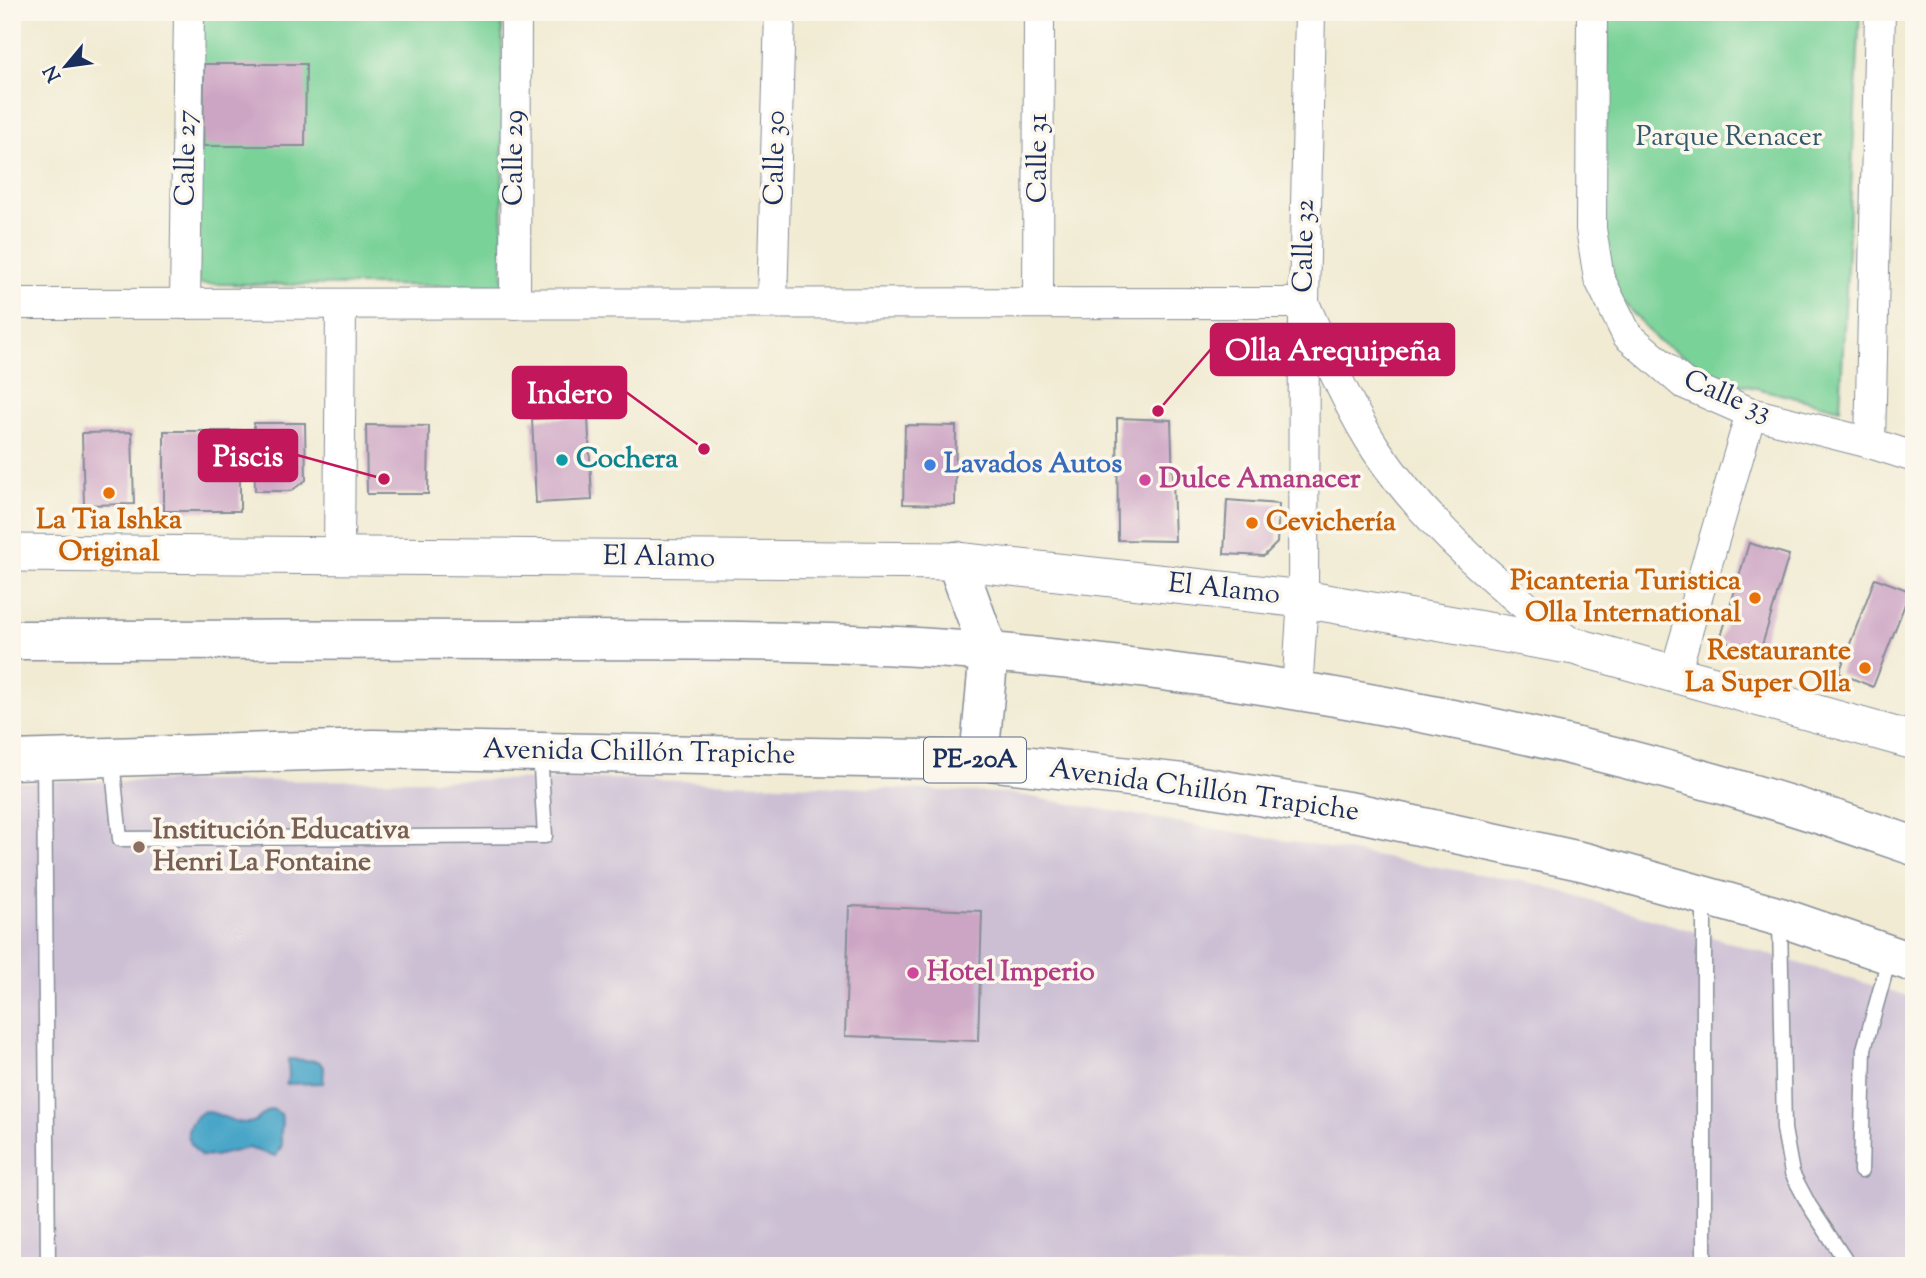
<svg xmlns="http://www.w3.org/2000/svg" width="1926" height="1278" viewBox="0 0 1926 1278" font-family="'Sorts Mill Goudy',serif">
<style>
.industrial{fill:#ccbfd4}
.green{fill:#79d298;stroke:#4a807b;stroke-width:2}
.water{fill:#4aa6c8;stroke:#326a93;stroke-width:2}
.building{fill:#cda5c4}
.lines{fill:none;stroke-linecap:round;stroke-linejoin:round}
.service-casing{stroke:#868d98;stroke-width:17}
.minor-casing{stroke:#868d98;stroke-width:32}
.tertiary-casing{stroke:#868d98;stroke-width:39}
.primary-casing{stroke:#868d98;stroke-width:41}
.service{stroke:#fff;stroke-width:14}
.minor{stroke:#fff;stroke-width:30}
.tertiary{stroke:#fff;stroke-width:37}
.primary{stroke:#fff;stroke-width:38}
.culture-dot{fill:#0f9aa8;stroke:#fbf7ec;stroke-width:2.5}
.shop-dot{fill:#3f7fe0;stroke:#fbf7ec;stroke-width:2.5}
.hotel-dot{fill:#d1479c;stroke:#fbf7ec;stroke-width:2.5}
.food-dot{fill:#e8710a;stroke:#fbf7ec;stroke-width:2.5}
.education-dot{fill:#8d6e63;stroke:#fbf7ec;stroke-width:2.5}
.labels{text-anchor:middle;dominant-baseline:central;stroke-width:7;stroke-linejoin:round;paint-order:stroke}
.shield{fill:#fbf7ec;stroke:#5e6b89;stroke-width:2}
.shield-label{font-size:26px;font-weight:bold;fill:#1b2f5e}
.park-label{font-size:28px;fill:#32586c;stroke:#fbf7ec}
.street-label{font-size:28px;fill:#1b2f5e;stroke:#fbf7ec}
.culture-label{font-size:28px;font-weight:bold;fill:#0d838f;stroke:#fbf7ec;text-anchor:start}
.shop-label{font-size:28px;font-weight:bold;fill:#366cbe;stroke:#fbf7ec;text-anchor:start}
.hotel-label{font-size:28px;font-weight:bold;fill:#b23c85;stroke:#fbf7ec;text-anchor:start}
.food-label{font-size:28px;font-weight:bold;fill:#c56008;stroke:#fbf7ec;text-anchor:end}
.education-label{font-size:28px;font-weight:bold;fill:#785e54;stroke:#fbf7ec;text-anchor:start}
.leader{fill:none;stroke:#c2185b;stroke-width:2.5}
.callout-dot{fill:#c2185b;stroke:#fbf7ec;stroke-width:2.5}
.callout{fill:#c2185b;stroke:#c2185b;stroke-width:2.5}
.callout-label{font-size:30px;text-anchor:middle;font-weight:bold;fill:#fff}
</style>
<rect width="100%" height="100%" fill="#fbf7ec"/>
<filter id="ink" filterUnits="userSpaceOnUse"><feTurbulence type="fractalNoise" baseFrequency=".0143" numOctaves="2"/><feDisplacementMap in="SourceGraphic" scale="14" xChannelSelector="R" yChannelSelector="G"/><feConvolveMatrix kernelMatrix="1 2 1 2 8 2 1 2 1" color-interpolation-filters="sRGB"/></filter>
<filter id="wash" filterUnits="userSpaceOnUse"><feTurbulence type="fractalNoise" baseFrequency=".00686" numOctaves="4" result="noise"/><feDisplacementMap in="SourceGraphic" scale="28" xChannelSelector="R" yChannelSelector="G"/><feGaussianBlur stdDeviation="1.57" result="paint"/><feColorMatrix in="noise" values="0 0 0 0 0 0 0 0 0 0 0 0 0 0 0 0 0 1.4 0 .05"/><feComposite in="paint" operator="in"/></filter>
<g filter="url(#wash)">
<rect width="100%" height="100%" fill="#f1ebd3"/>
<polygon class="industrial" points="621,779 1008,793 1537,884 1914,998 1914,1266 12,1266 12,782"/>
<g class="green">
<polygon points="202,12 502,12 503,286 198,284"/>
<polygon points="1608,12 1860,12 1840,409 1724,380 1658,341 1616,294 1601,241"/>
</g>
<g class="water">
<polygon points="288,1059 318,1061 324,1067 323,1083 286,1084 289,1076"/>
<path d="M272 1109 281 1114C284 1125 278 1134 282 1145L276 1156 248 1148 215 1156H201C183 1138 183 1125 204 1111 220 1112 236 1127 253 1122 260 1119 264 1112 272 1109Z"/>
</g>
<g id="blocks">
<g class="building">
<polygon points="204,64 306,64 305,146 203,146"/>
<polygon points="588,417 592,500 536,503 532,419"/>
<polygon points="1117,418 1171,420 1175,541 1118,540"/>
<polygon points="254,423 305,423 306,480 291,491 255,491"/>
<polygon points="366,425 429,426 428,494 367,494"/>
<polygon points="905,425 956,426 955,505 903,504"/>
<rect x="164" y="431" width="76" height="80"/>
<polygon points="132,432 134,504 84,505 82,433"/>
<polygon points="1227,500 1279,504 1277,543 1264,556 1224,554"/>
<polygon points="1749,543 1789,555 1760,652 1720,640"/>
<polygon points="1875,578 1910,591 1873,687 1839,673"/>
<polygon points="849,906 982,911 978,1041 845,1036"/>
</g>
</g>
</g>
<g filter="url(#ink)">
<use href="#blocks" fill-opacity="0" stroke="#868d98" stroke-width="2"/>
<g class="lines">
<defs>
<g id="service">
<polyline points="44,760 48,1266"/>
<polyline points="112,760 120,839 545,836 540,752"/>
<polyline points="1704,897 1704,1266"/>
<polyline points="1780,920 1784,1129 1792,1173 1809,1205 1849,1266"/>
<polyline points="1861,1171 1864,1049 1890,955"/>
</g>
<g id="minor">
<polyline points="1592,12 1591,229 1599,278 1627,335 1683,383 1751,413 1870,443 1914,457"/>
<polyline points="772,303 780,12"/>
<polyline points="1038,303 1039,12"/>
<path d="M12 304 1304 303C1326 353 1347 406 1377 451 1428 527 1504 589 1574 646"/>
<polyline points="185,304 189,12"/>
<polyline points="515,304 516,12"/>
<polyline points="1870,443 1880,12"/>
<polyline points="339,555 341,304"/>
<polyline points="1675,673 1751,413"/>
<polyline points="1297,691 1303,599 1304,303 1310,12"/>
</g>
<polyline id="tertiary" points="12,553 956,561 1303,599 1574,646 1914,741"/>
<g id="primary">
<polyline points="956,561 989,652 979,760"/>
<path d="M12 640C193 640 373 639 554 640 699 640 844 640 989 652 1302 680 1616 741 1914 846"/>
<polyline points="12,760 373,749 979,760 1183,783 1359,813 1585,862 1780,917 1914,963"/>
</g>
</defs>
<use href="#service" class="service-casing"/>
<use href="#minor" class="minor-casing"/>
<use href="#tertiary" class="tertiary-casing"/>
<use href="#primary" class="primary-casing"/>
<use href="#service" class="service"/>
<use href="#minor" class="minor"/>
<use href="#tertiary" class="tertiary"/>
<use href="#primary" class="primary"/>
</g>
</g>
<circle class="culture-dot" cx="562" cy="460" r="7"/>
<circle class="shop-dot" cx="930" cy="465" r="7"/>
<g class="hotel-dot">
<circle cx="1145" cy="480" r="7"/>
<circle cx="913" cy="973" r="7"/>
</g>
<g class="food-dot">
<circle cx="109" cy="493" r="7"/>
<circle cx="1252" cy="523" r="7"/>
<circle cx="1755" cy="598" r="7"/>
<circle cx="1865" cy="668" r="7"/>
</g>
<circle class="education-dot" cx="139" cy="847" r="7"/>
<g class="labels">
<rect class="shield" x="924" y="737.5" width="102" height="45" rx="5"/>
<g class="shield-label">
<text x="975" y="760">PE-20A</text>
</g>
<g class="park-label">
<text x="1729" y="138">Parque Renacer</text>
</g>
<g class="street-label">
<text transform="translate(187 158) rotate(-89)">Calle 27</text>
<text transform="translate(515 158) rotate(-90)">Calle 29</text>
<text transform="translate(776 158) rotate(-89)">Calle 30</text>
<text transform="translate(1039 158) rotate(-90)">Calle 31</text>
<text transform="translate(1305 246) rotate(-89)">Calle 32</text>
<text transform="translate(1727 397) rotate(23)">Calle 33</text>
<text transform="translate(659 558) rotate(1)">El Alamo</text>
<text transform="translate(1224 590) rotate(6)">El Alamo</text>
<text transform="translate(639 753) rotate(1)">Avenida Chillón Trapiche</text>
<text transform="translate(1204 791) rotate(8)">Avenida Chillón Trapiche</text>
</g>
<g class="culture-label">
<text x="576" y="460">Cochera</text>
</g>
<g class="shop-label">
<text x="944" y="465">Lavados Autos</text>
</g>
<g class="hotel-label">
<text x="1159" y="480">Dulce Amanacer</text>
<text x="927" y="973">Hotel Imperio</text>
</g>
<g class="food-label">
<text x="109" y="521" text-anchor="middle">La Tia Ishka<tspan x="109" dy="32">Original</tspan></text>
<text x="1266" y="523" text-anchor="start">Cevichería</text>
<text x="1741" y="582">Picanteria Turistica<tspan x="1741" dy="32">Olla International</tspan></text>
<text x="1851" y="652">Restaurante<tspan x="1851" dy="32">La Super Olla</tspan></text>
</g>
<g class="education-label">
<text x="153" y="831">Institución Educativa<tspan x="153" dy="32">Henri La Fontaine</tspan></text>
</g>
</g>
<path class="leader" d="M1158 411L1211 349M704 449L626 392M384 479L297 455"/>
<g class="callout-dot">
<circle cx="1158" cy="411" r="7"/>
<circle cx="704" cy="449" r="7"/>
<circle cx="384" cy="479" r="7"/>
</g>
<g class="callout">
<rect x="1211" y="324" width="243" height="51" rx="7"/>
<rect x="513" y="367" width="113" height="51" rx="7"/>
<rect x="199" y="430" width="98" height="51" rx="7"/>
</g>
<g class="callout-label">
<text x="1333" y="360">Olla Arequipeña</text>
<text x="570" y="403">Indero</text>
<text x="248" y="466">Piscis</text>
</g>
<rect width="1926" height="1278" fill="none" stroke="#fbf7ec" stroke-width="42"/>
<g transform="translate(66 66) rotate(241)" stroke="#fbf7ec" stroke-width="5" paint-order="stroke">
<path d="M0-5L12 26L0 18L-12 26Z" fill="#1b2f5e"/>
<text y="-10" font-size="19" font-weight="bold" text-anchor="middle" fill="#1b2f5e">N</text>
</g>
</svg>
